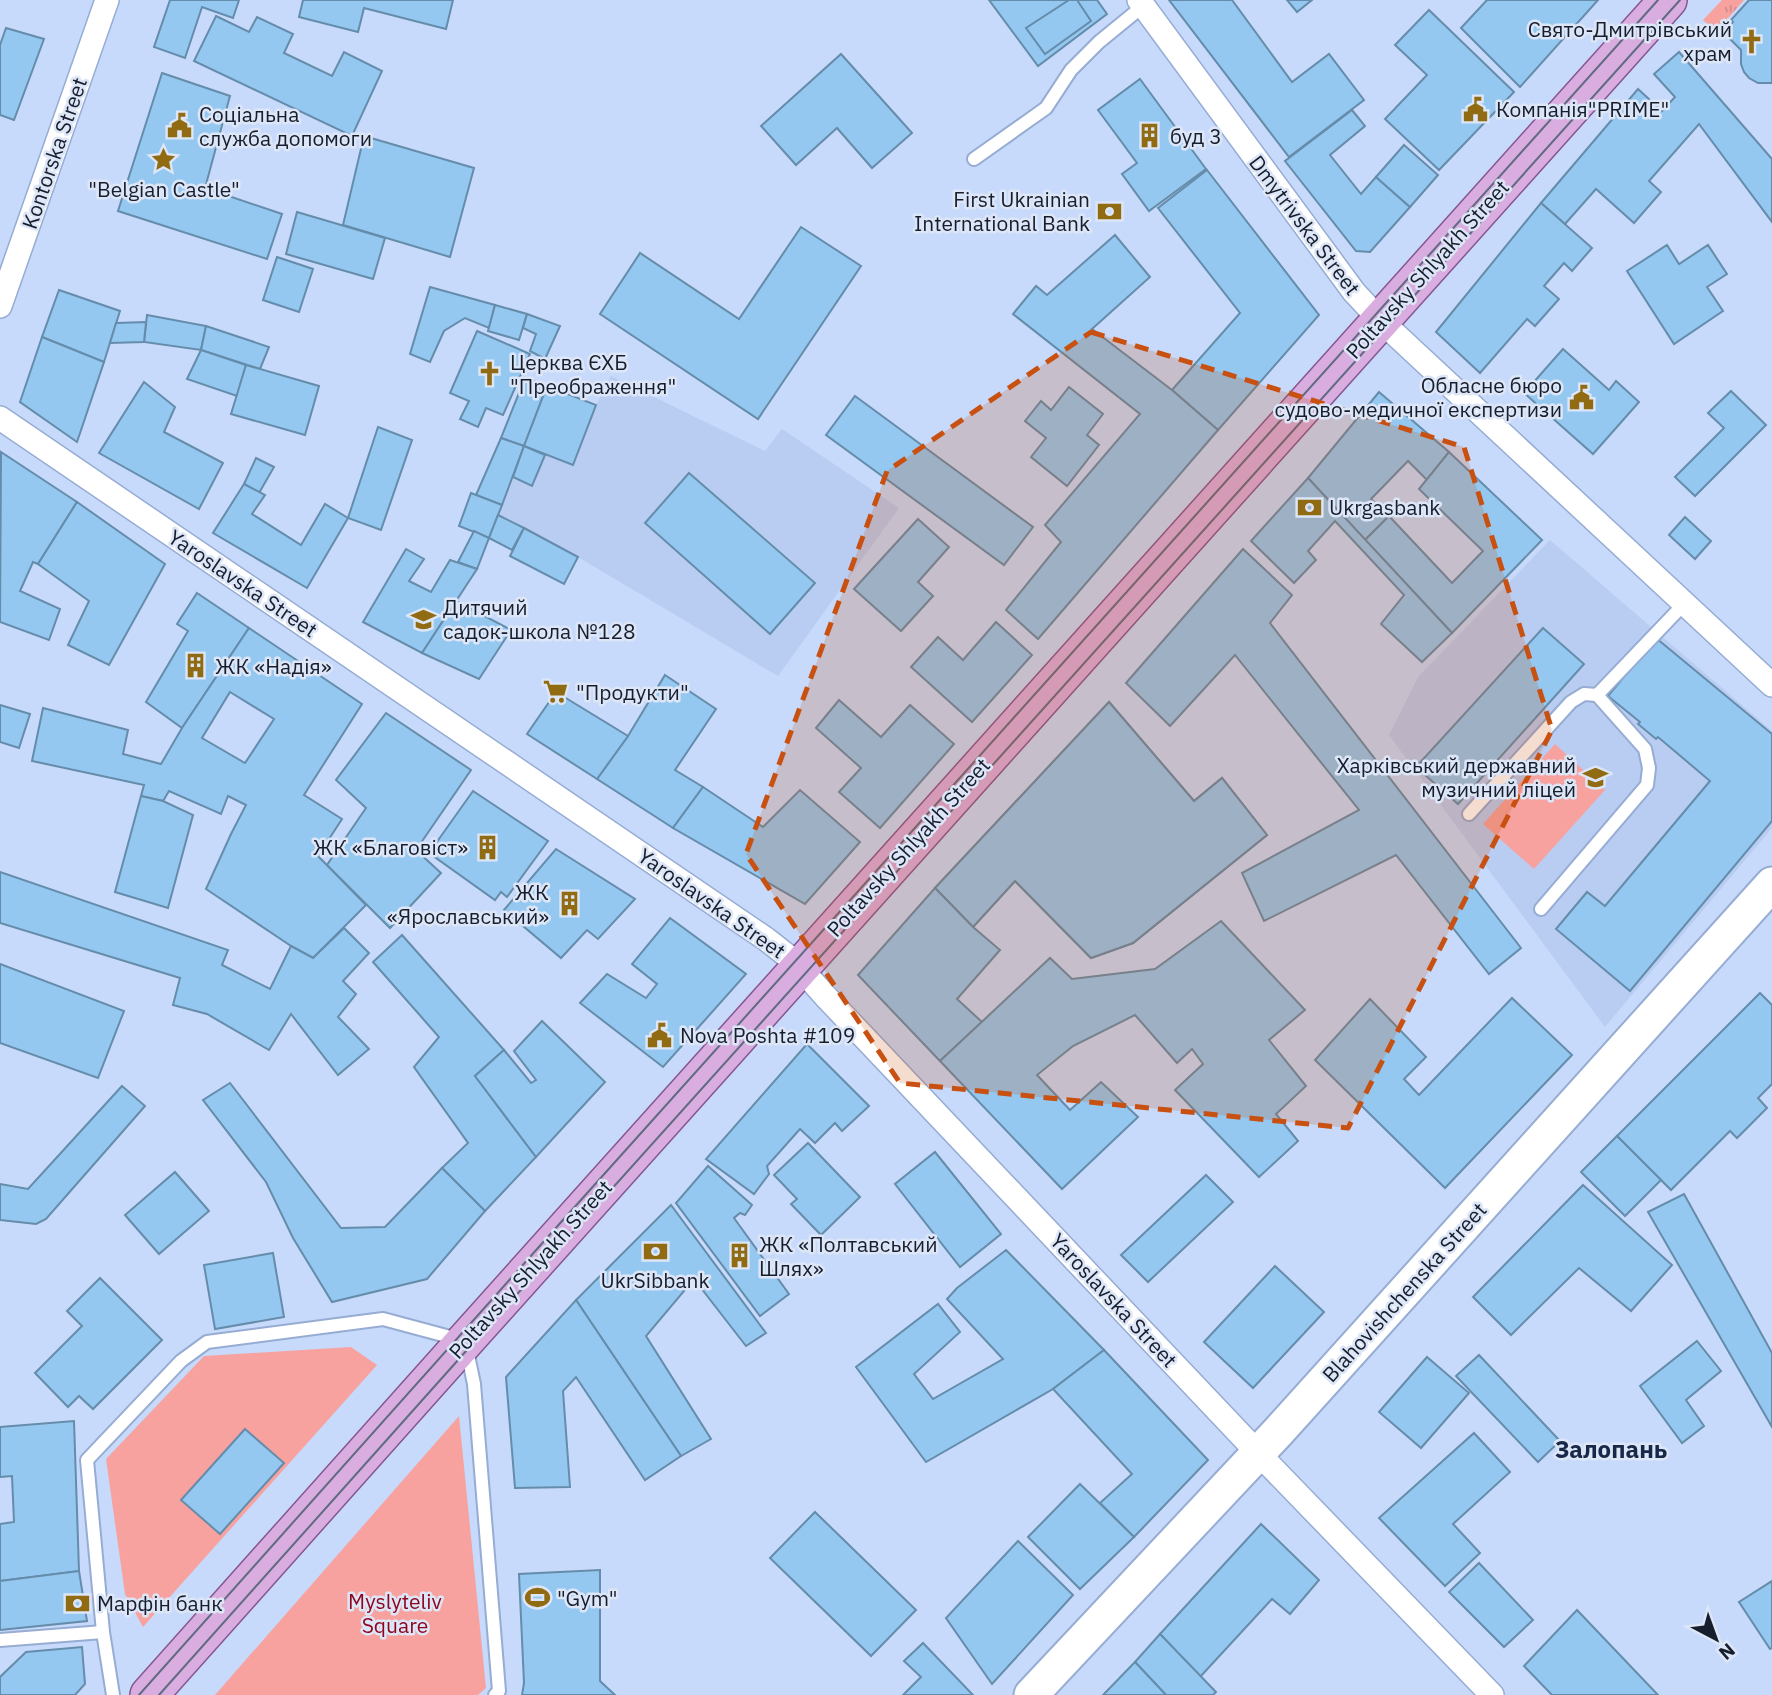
<svg xmlns="http://www.w3.org/2000/svg" width="1772" height="1695" viewBox="0 0 1772 1695" font-family="'IBM Plex Sans',sans-serif">
<style>
.built{fill:#b9cdf3}
.grass{fill:url(#grass-tufts)}
.green{fill:#f7a29e}
.building{fill:#94c8f1;stroke:#658caa;stroke-width:2;fill-rule:evenodd}
.lines{fill:none;stroke-linecap:round;stroke-linejoin:round}
.lane-casing{stroke:#96acd3;stroke-width:16}
.street-casing{stroke:#96acd3;stroke-width:26}
.secondary-casing{stroke:#96acd3;stroke-width:37}
.primary-casing{stroke:#845793;stroke-width:40}
.lane{stroke:#fff;stroke-width:12}
.street{stroke:#fff;stroke-width:23}
.secondary{stroke:#fff;stroke-width:33}
.primary{stroke:#d9addf;stroke-width:37}
.tram{stroke:#5e6b81;stroke-width:2}
.marked{fill:#c85011;fill-opacity:0.2;stroke:#c85011;stroke-width:5;stroke-dasharray:14 9;stroke-linejoin:round}
.labels{text-anchor:middle;dominant-baseline:central;stroke-width:5;stroke-linejoin:round;paint-order:stroke}
.poi-label{font-size:21px;fill:#161e2d;stroke:#dde6f7;text-anchor:start}
.street-label{font-size:21px;fill:#161e2d;stroke:#dde6f7}
.park-label{font-size:21px;fill:#8d041c;stroke:#dde6f7}
.quarter-label{font-size:24px;font-weight:bold;fill:#182848;stroke:#dde6f7}
</style>
<defs>
<pattern id="grass-tufts" width="24" height="20" patternUnits="userSpaceOnUse" patternTransform="scale(1.75)"><rect width="24" height="20" fill="#f7a29e"/><path d="M3 7l-1-3M5 7V3M7 7l1-3M15 17l-1-3M17 17v-4M19 17l1-3" fill="none" stroke="#d38b88"/></pattern>
</defs>
<rect width="100%" height="100%" fill="#c7dafb"/>
<g class="built">
<polygon points="611,376 765,451 782,429 899,508 778,676 578,557 498,515 547,386 596,405"/>
<polygon points="1550,540 1772,731 1772,828 1605,1027 1389,735 1418,677"/>
</g>
<polygon class="grass" points="1722,0 1744,0 1716,32 1703,20"/>
<g class="green">
<polygon points="1555,744 1605,790 1534,869 1483,824"/>
<polygon points="351,1347 377,1365 143,1627 125,1594 106,1459 204,1356"/>
<polygon points="459,1416 486,1688 478,1695 215,1695"/>
</g>
<g class="building">
<polygon points="170,0 239,0 233,18 202,7 185,58 154,47"/>
<polygon points="303,0 453,0 446,29 364,8 358,32 299,17"/>
<polygon points="989,0 1097,0 1107,14 1038,66"/>
<polygon points="1069,0 1077,0 1091,21 1045,54 1026,28"/>
<polygon points="1169,0 1232,0 1292,82 1329,54 1364,100 1289,157"/>
<polygon points="1287,0 1312,0 1297,12"/>
<polygon points="1487,0 1598,0 1520,87 1461,28"/>
<polygon points="1749,0 1772,0 1772,83 1758,83 1749,78 1744,72 1741,64 1741,50 1723,32 1733,22 1731,20"/>
<polygon points="1429,10 1514,92 1439,170 1385,119 1427,75 1395,45"/>
<polygon points="216,16 249,32 257,17 293,34 284,53 332,76 344,52 382,71 352,136 194,61"/>
<polygon points="6,28 44,39 14,120 0,115 0,45"/>
<polygon points="1679,52 1772,159 1772,222 1699,124 1649,181 1661,192 1634,223 1596,189 1565,224 1541,203 1638,89 1662,111 1675,97 1654,74"/>
<polygon points="841,54 912,133 872,168 837,128 796,165 761,126"/>
<polygon points="162,73 230,96 205,188 282,214 267,259 118,211"/>
<polygon points="1140,79 1206,169 1149,211 1122,174 1137,163 1098,110"/>
<polygon points="1352,110 1365,126 1330,155 1361,194 1376,177 1410,207 1370,252 1356,251 1285,161"/>
<polygon points="364,136 474,168 450,257 343,225"/>
<polygon points="1404,145 1438,175 1410,207 1376,177"/>
<polygon points="1207,170 1319,315 1218,430 1172,390 1240,313 1158,208"/>
<polygon points="1541,203 1592,248 1572,271 1564,263 1544,286 1559,299 1535,326 1527,319 1480,373 1436,332"/>
<polygon points="297,212 385,238 373,279 286,254"/>
<polygon points="801,227 861,266 758,419 600,314 640,253 739,319"/>
<polygon points="1115,235 1150,277 1092,329 1172,390 1218,430 1038,639 1006,610 1061,542 1045,525 1140,414 1013,314 1036,286 1047,295"/>
<polygon points="1667,245 1679,264 1708,245 1727,274 1707,287 1723,311 1674,344 1627,271"/>
<polygon points="277,257 313,269 299,312 263,300"/>
<polygon points="430,287 495,305 489,328 465,318 444,331 430,362 410,354"/>
<polygon points="59,290 120,311 104,362 42,337"/>
<polygon points="495,305 527,314 519,340 488,331"/>
<polygon points="527,314 560,326 545,359 530,351 536,334 523,328"/>
<polygon points="147,315 206,326 201,350 144,342"/>
<polygon points="146,322 144,342 110,343 116,323"/>
<polygon points="206,326 269,347 260,369 201,350"/>
<polygon points="477,331 530,354 503,415 486,408 478,427 460,419 469,401 450,393"/>
<polygon points="42,337 104,362 77,442 20,402"/>
<polygon points="1563,349 1609,390 1616,381 1639,402 1593,454 1524,393"/>
<polygon points="201,350 246,365 237,396 187,379"/>
<polygon points="246,365 319,386 305,435 231,414"/>
<polygon points="525,378 547,386 524,446 501,438"/>
<polygon points="144,382 175,407 164,432 223,463 199,509 99,453"/>
<polygon points="547,386 596,405 573,465 524,446"/>
<polygon points="1069,387 1103,414 1087,435 1099,445 1067,486 1031,457 1046,438 1025,421 1041,401 1051,410"/>
<polygon points="1731,391 1766,425 1695,496 1675,477 1724,428 1708,413"/>
<polygon points="1379,392 1449,452 1427,480 1408,461 1371,499 1389,516 1365,540 1308,478"/>
<polygon points="855,396 1033,527 1004,565 826,435"/>
<polygon points="378,427 412,440 381,530 348,518"/>
<polygon points="501,438 524,446 502,505 476,495"/>
<polygon points="524,446 545,455 532,486 513,477"/>
<polygon points="1,452 77,502 38,564 33,562 20,591 60,609 49,640 0,622"/>
<polygon points="1449,452 1542,540 1452,633 1365,540 1389,516 1452,583 1483,551 1419,489"/>
<polygon points="256,458 274,467 259,493 244,484"/>
<polygon points="689,473 815,583 770,634 645,523"/>
<polygon points="1308,478 1452,633 1422,662 1381,624 1404,595 1335,521 1308,551 1316,560 1294,583 1251,541"/>
<polygon points="244,484 265,495 252,514 301,545 325,504 348,518 307,588 213,533"/>
<polygon points="471,493 502,505 489,538 459,526"/>
<polygon points="77,502 165,564 109,665 68,645 89,601 38,564"/>
<polygon points="498,515 524,528 512,550 489,538"/>
<polygon points="1685,517 1711,541 1695,559 1669,535"/>
<polygon points="918,519 949,547 918,582 933,596 901,631 854,589"/>
<polygon points="524,528 578,557 564,584 510,556"/>
<polygon points="474,531 489,538 477,569 458,562"/>
<polygon points="406,549 424,559 409,581 431,592 450,560 477,569 422,653 363,622"/>
<polygon points="1243,549 1292,595 1270,623 1521,948 1489,974 1396,855 1264,921 1242,873 1359,810 1235,655 1170,726 1126,683"/>
<polygon points="197,593 249,628 182,728 146,702 188,631 177,624"/>
<polygon points="456,601 511,630 479,679 422,653"/>
<polygon points="996,622 1032,655 972,722 911,667 938,637 963,660"/>
<path d="M249 628 362 704 304 795 342 819 318 856 366 905 313 958 291 946 206 889 231 834 246 805 228 796 221 814 169 791 163 801 141 796 144 785 32 761 43 708 128 730 123 754 161 764 182 728ZM230 692 274 719 245 763 202 738Z"/>
<polygon points="1543,628 1584,664 1458,804 1416,767"/>
<polygon points="1656,638 1772,734 1772,821 1630,991 1556,929 1587,892 1605,906 1710,781 1658,737 1656,739 1638,724 1640,722 1608,696"/>
<polygon points="665,675 716,709 675,770 703,787 673,828 597,779 628,736"/>
<polygon points="556,692 628,736 597,779 527,734"/>
<polygon points="839,700 881,737 910,705 954,744 880,828 839,792 861,768 816,728"/>
<path d="M1109 702 1194 801 1222 778 1267 835 1133 943 1091 958 1015 881 973 927 935 888ZM1110 792 1147 829 1109 867 1072 830Z"/>
<polygon points="1109,702 1194,801 1222,778 1267,835 1133,943 1091,958 1015,881 973,927 935,888"/>
<polygon points="0,705 30,714 19,748 0,742"/>
<polygon points="386,713 471,770 416,850 441,873 390,928 327,865 366,808 336,780"/>
<polygon points="703,787 763,827 800,790 860,842 805,904 673,828"/>
<polygon points="473,791 548,841 507,897 501,892 495,900 429,853"/>
<polygon points="141,796 163,801 193,815 168,908 115,892"/>
<polygon points="556,849 635,899 598,939 587,930 561,958 504,910"/>
<polygon points="0,872 228,950 222,965 270,989 291,946 313,958 344,928 369,953 343,981 356,994 338,1017 369,1049 338,1075 291,1014 269,1050 207,1014 173,1005 180,978 0,923"/>
<polygon points="935,888 973,927 1000,950 957,999 982,1022 940,1061 858,975"/>
<polygon points="670,918 746,974 663,1067 580,1003 607,974 646,998 657,984 632,964"/>
<polygon points="1221,921 1305,1010 1269,1040 1306,1086 1276,1114 1298,1141 1259,1177 1175,1090 1203,1064 1192,1049 1177,1063 1135,1015 1073,1046 1037,1075 1070,1110 1101,1082 1138,1117 1062,1189 940,1061 1050,958 1072,979 1155,969"/>
<polygon points="402,935 504,1050 475,1076 536,1157 485,1211 442,1168 468,1143 414,1067 439,1037 373,962"/>
<polygon points="0,964 124,1011 98,1078 0,1043"/>
<polygon points="1760,993 1772,1005 1772,1084 1758,1098 1767,1108 1737,1138 1730,1131 1671,1190 1617,1136"/>
<polygon points="1512,998 1572,1055 1445,1188 1315,1060 1370,999 1426,1057 1404,1079 1419,1095"/>
<polygon points="542,1021 605,1082 536,1157 475,1076 504,1050 531,1083 536,1080 514,1051"/>
<polygon points="807,1044 869,1106 842,1131 835,1123 815,1143 800,1129 767,1166 769,1174 754,1194 706,1159"/>
<polygon points="230,1083 341,1228 385,1227 442,1168 485,1211 427,1279 332,1302 293,1238 266,1182 203,1100"/>
<polygon points="122,1086 145,1106 46,1219 36,1224 0,1220 0,1184 28,1189"/>
<polygon points="1617,1136 1661,1180 1625,1216 1581,1172"/>
<polygon points="808,1143 860,1197 821,1235 791,1204 797,1199 774,1175"/>
<polygon points="935,1152 1001,1234 960,1267 895,1184"/>
<polygon points="708,1166 752,1205 745,1215 740,1213 734,1218 789,1294 760,1316 676,1203"/>
<polygon points="175,1172 209,1211 159,1254 125,1215"/>
<polygon points="1206,1175 1233,1202 1148,1282 1121,1255"/>
<polygon points="1583,1185 1672,1265 1631,1311 1579,1268 1511,1335 1473,1297"/>
<polygon points="1684,1194 1772,1353 1772,1427 1648,1212"/>
<polygon points="671,1205 766,1333 746,1346 694,1279 646,1336 711,1439 681,1456 576,1300"/>
<polygon points="1006,1250 1104,1350 1053,1389 926,1462 856,1367 938,1304 960,1332 914,1374 933,1399 1003,1359 947,1299 957,1288"/>
<polygon points="273,1253 284,1317 215,1329 204,1265"/>
<polygon points="1275,1266 1324,1312 1253,1388 1204,1342"/>
<polygon points="100,1278 162,1340 93,1409 79,1396 68,1407 35,1373 82,1326 67,1311"/>
<polygon points="576,1300 681,1456 645,1480 576,1377 563,1391 570,1487 515,1488 506,1377"/>
<polygon points="1697,1341 1721,1371 1686,1400 1704,1426 1682,1443 1640,1386"/>
<polygon points="1104,1350 1208,1460 1134,1537 1100,1503 1132,1474 1053,1389"/>
<polygon points="1479,1355 1560,1441 1538,1462 1456,1376"/>
<polygon points="1427,1357 1469,1393 1421,1448 1379,1412"/>
<polygon points="74,1421 79,1571 0,1581 0,1524 14,1522 12,1476 0,1477 0,1427"/>
<polygon points="245,1429 284,1463 220,1534 181,1500"/>
<polygon points="1474,1433 1510,1472 1453,1524 1480,1553 1445,1586 1379,1518"/>
<polygon points="1080,1484 1134,1537 1080,1589 1028,1537"/>
<polygon points="815,1512 916,1610 871,1656 770,1558"/>
<polygon points="1261,1524 1319,1580 1290,1614 1272,1599 1200,1677 1160,1634"/>
<polygon points="1018,1541 1073,1595 992,1684 946,1618"/>
<polygon points="1479,1563 1533,1620 1504,1647 1449,1592"/>
<polygon points="600,1570 600,1681 615,1695 522,1695 524,1683 519,1574"/>
<polygon points="79,1571 87,1621 0,1630 0,1581"/>
<polygon points="1772,1581 1772,1648 1770,1649 1739,1602"/>
<polygon points="1577,1610 1658,1695 1552,1695 1524,1666"/>
<polygon points="1160,1634 1216,1692 1213,1695 1166,1695 1135,1662"/>
<polygon points="923,1643 973,1695 903,1695 921,1677 904,1661"/>
<polygon points="82,1647 85,1684 75,1695 0,1695 0,1677 26,1652"/>
<polygon points="1135,1662 1166,1695 1103,1695"/>
</g>
<g class="lines">
<defs>
<g id="lane">
<polyline points="974,159 1046,108 1071,70 1099,42 1143,6"/>
<polyline points="1469,814 1571,702 1584,694 1597,695 1684,604"/>
<polyline points="1541,909 1647,785 1649,768 1645,749 1597,695"/>
<polyline points="0,1640 103,1632"/>
<polyline points="113,1695 103,1632 87,1460 181,1361 207,1342 383,1319 465,1341 474,1384 499,1691 495,1695"/>
</g>
<g id="street">
<polyline points="1139,0 1354,292 1381,321 1772,685"/>
<polyline points="0,306 107,0"/>
<polyline points="0,418 766,939 794,961 827,998 1258,1453 1492,1695"/>
</g>
<polyline id="secondary" points="1031,1695 1278,1432 1772,884"/>
<polyline id="primary" points="149,1695 465,1341 1668,0"/>
</defs>
<use href="#lane" class="lane-casing"/>
<use href="#street" class="street-casing"/>
<use href="#secondary" class="secondary-casing"/>
<use href="#primary" class="primary-casing"/>
<use href="#lane" class="lane"/>
<use href="#street" class="street"/>
<use href="#secondary" class="secondary"/>
<use href="#primary" class="primary"/>
<g class="tram">
<polyline points="139,1695 554,1230 1658,0"/>
<polyline points="159,1695 467,1350 1680,0"/>
</g>
</g>
<path class="marked" d="M1091 332 1464 447 1552 730 1348 1128 900 1083 746 854 887 471Z"/>
<defs>
<symbol id="church-bare" viewBox="-9 -9 18 18"><path d="M-1.2-6h2.4v3.5h3.3v2.4h-3.3V6h-2.4V-.1h-3.3v-2.4h3.3Z" fill="#916b11" stroke="#dde6f7" stroke-width="2.5" paint-order="stroke"/></symbol>
<symbol id="civic-bare" viewBox="-9 -9 18 18"><path d="M-.6-6.5H3V-4.5H.6V-3L4-1V1h2V6H-6V1h2V-1L-.6-3ZM-1.2 2.5V6h2.4V2.5Z" fill="#916b11" stroke="#dde6f7" stroke-width="2.5" paint-order="stroke"/></symbol>
<symbol id="building-bare" viewBox="-9 -9 18 18"><path d="M-4-6H4V6H1V3H-1V6H-4ZM-2.5-4.3h1.7v1.8h-1.7ZM.8-4.3h1.7v1.8H.8ZM-2.5-1h1.7V.8h-1.7ZM.8-1h1.7V.8H.8Z" fill="#916b11" stroke="#dde6f7" stroke-width="2.5" paint-order="stroke"/></symbol>
<symbol id="sight-bare" viewBox="-9 -9 18 18"><path d="M0-6L1.8-2.2L6-1.7L2.9 1.2L3.7 5.4L0 3.3L-3.7 5.4L-2.9 1.2L-6-1.7L-1.8-2.2Z" fill="#916b11" stroke="#dde6f7" stroke-width="2.5" paint-order="stroke"/></symbol>
<symbol id="bank-bare" viewBox="-9 -9 18 18"><path d="M-6-4H6V4H-6ZM0-2.3a2.3 2.3 0 1 0 0 4.6a2.3 2.3 0 1 0 0-4.6Z" fill="#916b11" stroke="#dde6f7" stroke-width="2.5" paint-order="stroke"/></symbol>
<symbol id="school-bare" viewBox="-9 -9 18 18"><path d="M0-5L7-2L0 1L-7-2ZM-4 1L0 2.5L4 1V4Q0 6-4 4Z" fill="#916b11" stroke="#dde6f7" stroke-width="2.5" paint-order="stroke"/></symbol>
<symbol id="supermarket-bare" viewBox="-9 -9 18 18"><path d="M-6-5.5h2.5l.6 2H6L4.5 2H-2.5L-4.4-4H-6ZM-1.5 3.2a1.3 1.3 0 1 0 .1 0ZM3 3.2a1.3 1.3 0 1 0 .1 0Z" fill="#916b11" stroke="#dde6f7" stroke-width="2.5" paint-order="stroke"/></symbol>
<symbol id="stadium-bare" viewBox="-9 -9 18 18"><path d="M0-5a6.5 5 0 1 0 0 10a6.5 5 0 1 0 0-10ZM-3.5-1.8h7v3.6h-7Z" fill="#916b11" stroke="#dde6f7" stroke-width="2.5" paint-order="stroke"/></symbol>
</defs>
<g fill-rule="evenodd">
<use href="#church-bare" x="1734" y="24" width="35" height="35"/>
<use href="#civic-bare" x="1458" y="92" width="35" height="35"/>
<use href="#civic-bare" x="162" y="108" width="35" height="35"/>
<use href="#building-bare" x="1132" y="118" width="35" height="35"/>
<use href="#sight-bare" x="146" y="142" width="35" height="35"/>
<use href="#bank-bare" x="1092" y="194" width="35" height="35"/>
<use href="#church-bare" x="472" y="356" width="35" height="35"/>
<use href="#civic-bare" x="1564" y="380" width="35" height="35"/>
<use href="#bank-bare" x="1292" y="490" width="35" height="35"/>
<use href="#school-bare" x="406" y="602" width="35" height="35"/>
<use href="#building-bare" x="178" y="648" width="35" height="35"/>
<use href="#supermarket-bare" x="538" y="674" width="35" height="35"/>
<use href="#school-bare" x="1578" y="760" width="35" height="35"/>
<use href="#building-bare" x="470" y="830" width="35" height="35"/>
<use href="#building-bare" x="552" y="886" width="35" height="35"/>
<use href="#civic-bare" x="642" y="1018" width="35" height="35"/>
<use href="#bank-bare" x="638" y="1234" width="35" height="35"/>
<use href="#building-bare" x="722" y="1238" width="35" height="35"/>
<use href="#stadium-bare" x="520" y="1580" width="35" height="35"/>
<use href="#bank-bare" x="60" y="1586" width="35" height="35"/>
</g>
<g class="labels">
<g class="poi-label">
<text x="1732" y="29" text-anchor="end">Свято-Дмитрівський<tspan x="1732" dy="24">храм</tspan></text>
<text x="1496" y="109">Компанія"PRIME"</text>
<text x="199" y="114">Соціальна<tspan x="199" dy="24">служба допомоги</tspan></text>
<text x="1170" y="136">буд 3</text>
<text x="164" y="189" text-anchor="middle">"Belgian Castle"</text>
<text x="1090" y="199" text-anchor="end">First Ukrainian<tspan x="1090" dy="24">International Bank</tspan></text>
<text x="510" y="362">Церква ЄХБ<tspan x="510" dy="24">"Преображення"</tspan></text>
<text x="1562" y="385" text-anchor="end">Обласне бюро<tspan x="1562" dy="24">судово-медичної експертизи</tspan></text>
<text x="1329" y="507">Ukrgasbank</text>
<text x="443" y="607">Дитячий<tspan x="443" dy="24">садок-школа №128</tspan></text>
<text x="215" y="666">ЖК «Надія»</text>
<text x="576" y="692">"Продукти"</text>
<text x="1576" y="765" text-anchor="end">Харківський державний<tspan x="1576" dy="24">музичний ліцей</tspan></text>
<text x="468" y="847" text-anchor="end">ЖК «Благовіст»</text>
<text x="549" y="892" text-anchor="end">ЖК<tspan x="549" dy="24">«Ярославський»</tspan></text>
<text x="680" y="1035">Nova Poshta #109</text>
<text x="759" y="1244">ЖК «Полтавський<tspan x="759" dy="24">Шлях»</tspan></text>
<text x="655" y="1280" text-anchor="middle">UkrSibbank</text>
<text x="557" y="1598">"Gym"</text>
<text x="97" y="1603">Марфін банк</text>
</g>
<g class="street-label">
<text transform="translate(54 153) rotate(-71)">Kontorska Street</text>
<text transform="translate(1305 225) rotate(53)">Dmytrivska Street</text>
<text transform="translate(1427 269) rotate(-48)">Poltavsky Shlyakh Street</text>
<text transform="translate(243 583) rotate(34)">Yaroslavska Street</text>
<text transform="translate(908 847) rotate(-48)">Poltavsky Shlyakh Street</text>
<text transform="translate(712 903) rotate(35)">Yaroslavska Street</text>
<text transform="translate(530 1269) rotate(-48)">Poltavsky Shlyakh Street</text>
<text transform="translate(1404 1292) rotate(-48)">Blahovishchenska Street</text>
<text transform="translate(1114 1300) rotate(47)">Yaroslavska Street</text>
</g>
<g class="park-label">
<text x="395" y="1601">Myslyteliv<tspan x="395" dy="24">Square</tspan></text>
</g>
<g class="quarter-label">
<text x="1611" y="1449">Залопань</text>
</g>
</g>
<g transform="translate(1716 1639) rotate(139)" stroke="#dde6f7" stroke-width="5" paint-order="stroke">
<path d="M0-5L12 26L0 18L-12 26Z" fill="#161e2d"/>
<text y="-10" font-size="19" font-weight="bold" text-anchor="middle" fill="#161e2d">N</text>
</g>
</svg>
